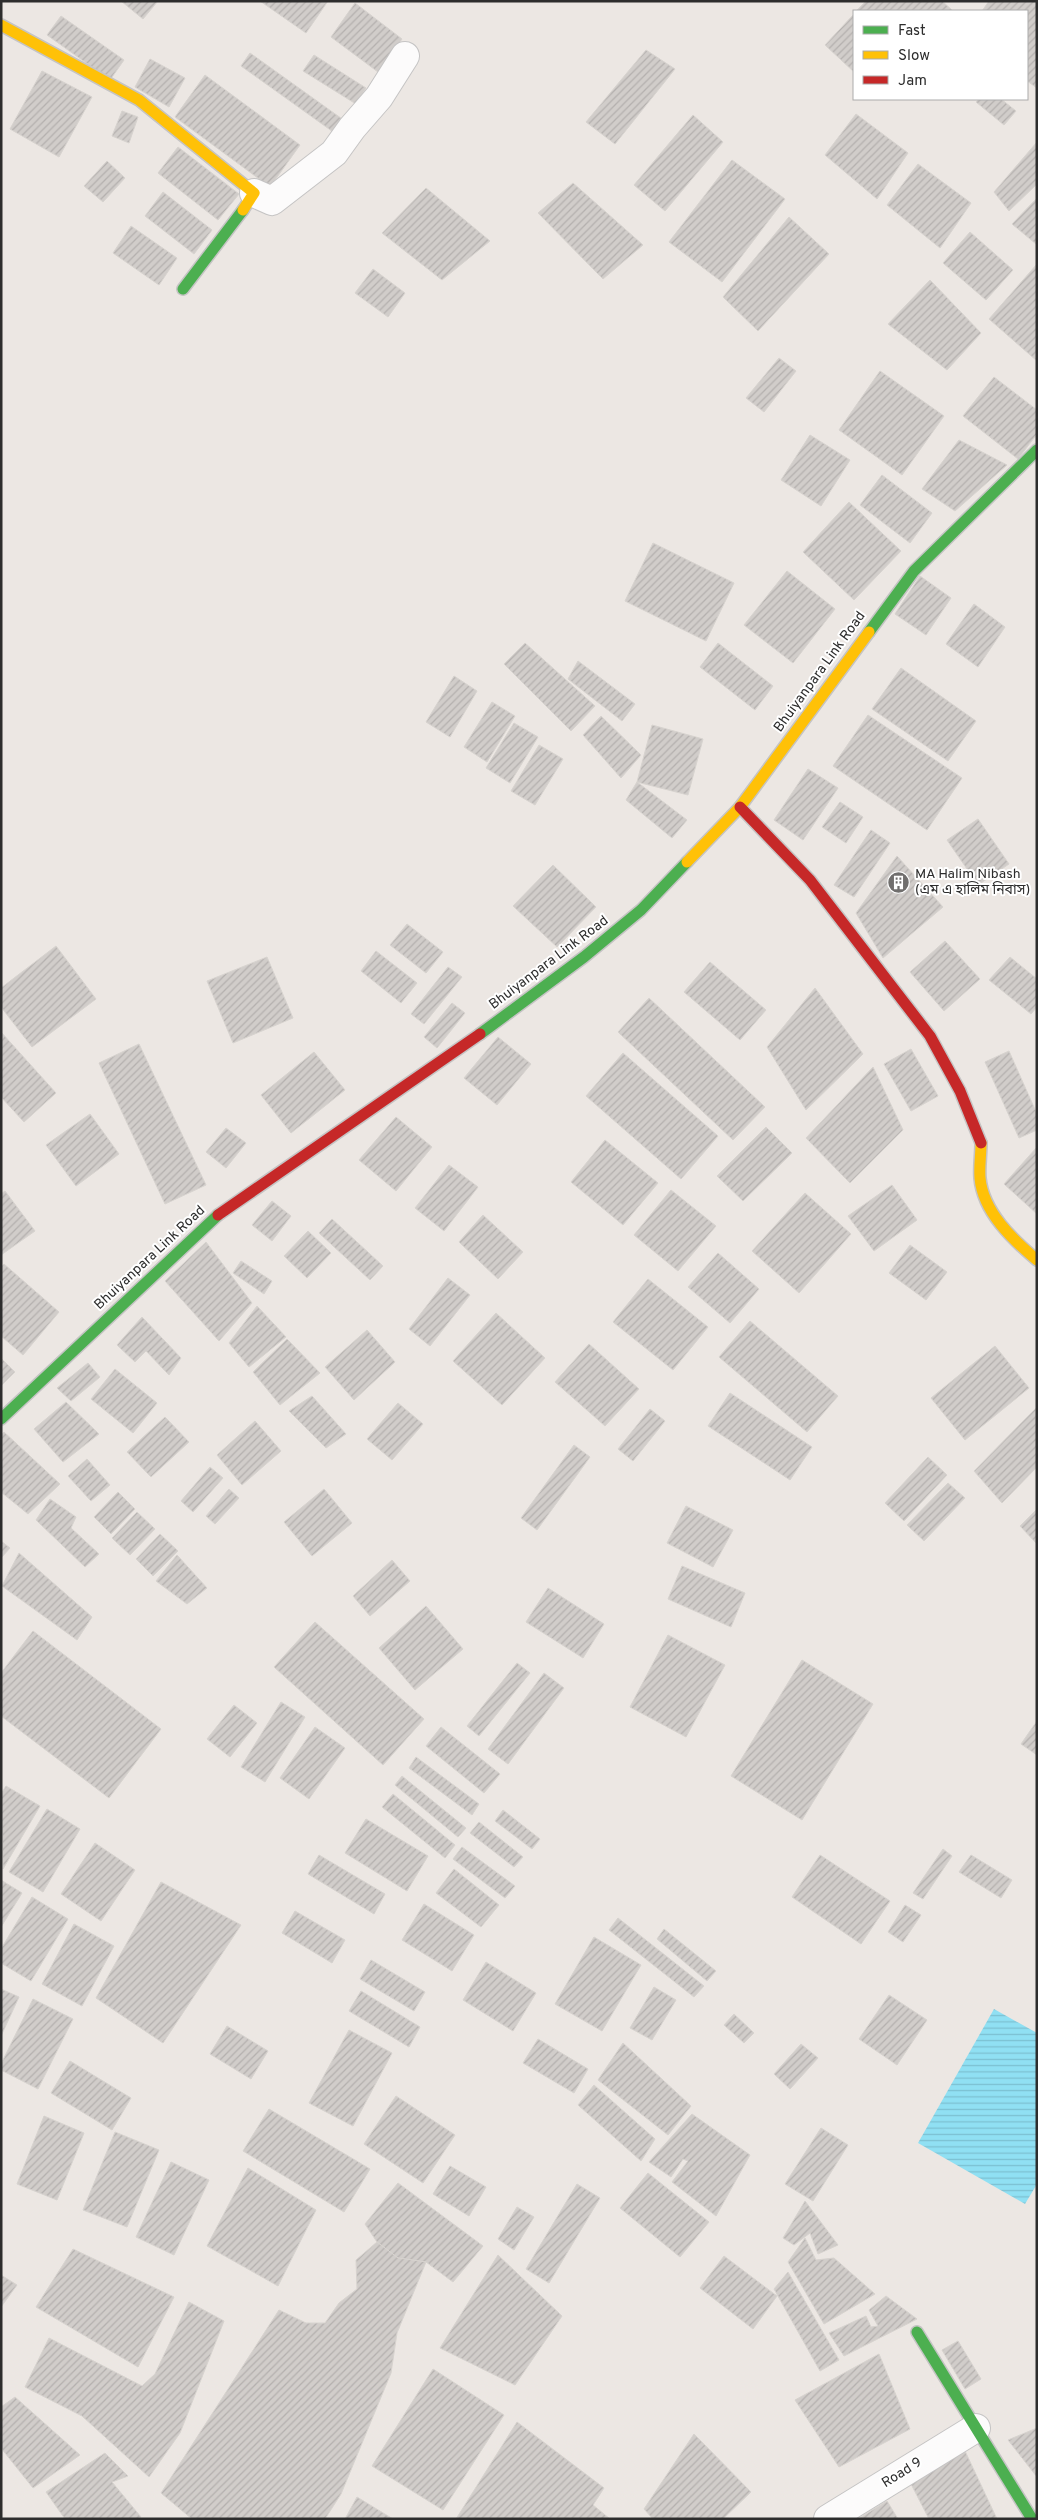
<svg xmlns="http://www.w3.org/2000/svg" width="1038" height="2520" viewBox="0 0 1038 2520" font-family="Overpass,'Noto Sans Bengali',sans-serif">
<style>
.water{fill:url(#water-rules)}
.building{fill:url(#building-hatch);stroke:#d7d3cf}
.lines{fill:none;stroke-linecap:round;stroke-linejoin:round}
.street-casing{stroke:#c5c4c4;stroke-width:30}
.fast-casing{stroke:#c5c4c4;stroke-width:14}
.slow-casing{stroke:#c5c4c4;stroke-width:14}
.jam-casing{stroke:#c5c4c4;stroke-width:14}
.street{stroke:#fcfbfb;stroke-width:28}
.fast{stroke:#4caf50;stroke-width:11}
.slow{stroke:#ffc107;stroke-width:11}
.jam{stroke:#c62828;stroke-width:11}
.labels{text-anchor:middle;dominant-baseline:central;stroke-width:4;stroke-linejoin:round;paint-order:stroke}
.street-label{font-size:14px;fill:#2d2d2d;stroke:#fff}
.poi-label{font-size:14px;fill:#2d2d2d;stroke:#fff;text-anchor:start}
</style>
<defs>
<pattern id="water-rules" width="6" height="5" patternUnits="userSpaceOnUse" patternTransform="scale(1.25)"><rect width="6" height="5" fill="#90e0f3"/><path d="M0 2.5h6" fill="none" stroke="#7cc0d1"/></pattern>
<pattern id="building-hatch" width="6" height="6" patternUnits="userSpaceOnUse" patternTransform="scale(1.25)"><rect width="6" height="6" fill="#d1cdca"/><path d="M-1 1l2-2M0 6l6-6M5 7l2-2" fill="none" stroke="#b4b0ae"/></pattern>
</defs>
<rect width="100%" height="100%" fill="#ece7e3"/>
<polygon class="water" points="994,2009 1037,2033 1037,2184 1025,2204 918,2143"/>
<g class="building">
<polygon points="121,1 158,1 143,19"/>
<polygon points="260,1 328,1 306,33"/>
<polygon points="866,1 942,1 953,11 856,11"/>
<polygon points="989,1 1037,1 1037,88 1027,81 1027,11 982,11"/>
<polygon points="355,3 402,39 378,72 331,37"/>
<polygon points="854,14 854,72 825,45"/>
<polygon points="61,16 124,60 110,80 47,35"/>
<polygon points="646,50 675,69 615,144 586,122"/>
<polygon points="250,53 345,121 336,134 241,66"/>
<polygon points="314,55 366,88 356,104 303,71"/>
<polygon points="150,59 185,78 169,107 135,87"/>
<polygon points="42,71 92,97 59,157 10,129"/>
<polygon points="205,75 300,145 270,187 175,117"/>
<polygon points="979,99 1001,99 1016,111 1004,125 976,102"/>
<polygon points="122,111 138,117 129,143 112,136"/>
<polygon points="856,114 908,153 877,199 825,155"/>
<polygon points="693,115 723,142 665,211 634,185"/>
<polygon points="1037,142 1037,184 1009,211 994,192"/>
<polygon points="178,147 239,194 218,220 158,173"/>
<polygon points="732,160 785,199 722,282 669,242"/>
<polygon points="107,161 125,178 103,202 84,186"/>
<polygon points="918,164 971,203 940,248 887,205"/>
<polygon points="573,183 643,245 603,279 538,213"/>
<polygon points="426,188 490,241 442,280 382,233"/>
<polygon points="163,192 212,230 194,254 145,216"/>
<polygon points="1037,198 1037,243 1036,244 1012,224"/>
<polygon points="789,217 829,254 758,331 723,297"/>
<polygon points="131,226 177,258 159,285 113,253"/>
<polygon points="970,232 1013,270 986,300 943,263"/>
<polygon points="1037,264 1037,361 989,319"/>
<polygon points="373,269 405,293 388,317 355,293"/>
<polygon points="930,280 981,333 947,370 888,324"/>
<polygon points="779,358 796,371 764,412 746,398"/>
<polygon points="880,371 944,416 902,475 839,430"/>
<polygon points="994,377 1037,410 1037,434 1018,459 963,416"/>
<polygon points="810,435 850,460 821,506 781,480"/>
<polygon points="959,440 1007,465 955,511 922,489"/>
<polygon points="882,475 932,513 910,543 860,505"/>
<polygon points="849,502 901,551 854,600 803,552"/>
<polygon points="653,543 734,583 706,641 625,601"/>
<polygon points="787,571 835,609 793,663 744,625"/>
<polygon points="920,576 951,598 926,635 895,614"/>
<polygon points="974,604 1005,627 978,667 946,644"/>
<polygon points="525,643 595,706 571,731 504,664"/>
<polygon points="718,643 773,686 755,710 700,667"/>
<polygon points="578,661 635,704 622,721 568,679"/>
<polygon points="901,668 976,721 948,761 872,709"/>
<polygon points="454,676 477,691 450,737 426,722"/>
<polygon points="492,702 515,716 487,762 464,747"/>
<polygon points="868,715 962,778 927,830 833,766"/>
<polygon points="601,716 641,755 621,778 583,735"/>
<polygon points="514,723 538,737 510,783 486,768"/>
<polygon points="652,725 703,739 688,795 637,782"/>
<polygon points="539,745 563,759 535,805 511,791"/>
<polygon points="808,769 838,788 803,840 774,820"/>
<polygon points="637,782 687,820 672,838 626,800"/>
<polygon points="840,802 863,817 846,843 822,827"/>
<polygon points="978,819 1009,864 978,885 947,840"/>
<polygon points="871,830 890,843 854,897 834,885"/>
<polygon points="897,856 943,907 883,958 856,913"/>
<polygon points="553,865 596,907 557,947 513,906"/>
<polygon points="407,924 443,952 426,973 390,945"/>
<polygon points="945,941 980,979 944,1011 910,972"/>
<polygon points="56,946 96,999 32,1047 1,1007 1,988"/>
<polygon points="376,951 417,983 401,1003 361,971"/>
<polygon points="267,957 293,1018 233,1043 207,981"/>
<polygon points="1010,957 1037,979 1037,1007 1031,1014 989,980"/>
<polygon points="710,962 766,1010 740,1040 684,992"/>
<polygon points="448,967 462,977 424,1024 411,1014"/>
<polygon points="815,988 863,1054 806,1110 767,1047"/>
<polygon points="649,998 765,1107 733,1140 618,1032"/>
<polygon points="452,1003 465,1013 437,1048 424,1037"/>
<polygon points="1,1032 56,1093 24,1122 1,1097"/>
<polygon points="498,1037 531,1064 497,1105 464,1078"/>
<polygon points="139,1044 206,1185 165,1204 99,1063"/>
<polygon points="911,1049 938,1096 911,1111 884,1064"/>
<polygon points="1009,1051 1037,1114 1037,1130 1019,1138 985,1062"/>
<polygon points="314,1052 345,1090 291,1133 261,1095"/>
<polygon points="623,1053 718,1136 681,1179 586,1096"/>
<polygon points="873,1067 903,1130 850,1183 806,1138"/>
<polygon points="90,1114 119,1154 76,1186 46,1145"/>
<polygon points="396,1117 432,1147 396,1191 359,1160"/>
<polygon points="766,1127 792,1153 743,1201 717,1176"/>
<polygon points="226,1128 246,1143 226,1168 206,1152"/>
<polygon points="605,1140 658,1183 623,1225 571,1182"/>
<polygon points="1037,1147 1037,1214 1004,1184"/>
<polygon points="449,1165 478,1187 444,1231 415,1208"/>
<polygon points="892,1185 917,1220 874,1251 848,1216"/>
<polygon points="671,1190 716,1226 678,1271 634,1235"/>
<polygon points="5,1191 35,1231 1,1255 1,1194"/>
<polygon points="805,1193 851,1234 799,1293 752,1251"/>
<polygon points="272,1201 291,1216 272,1241 252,1225"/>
<polygon points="483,1215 523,1252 498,1279 459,1242"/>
<polygon points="332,1219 383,1266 370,1280 319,1233"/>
<polygon points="308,1231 331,1253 307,1278 284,1256"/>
<polygon points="206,1242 252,1303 219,1341 165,1281"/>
<polygon points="910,1245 947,1272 926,1300 889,1273"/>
<polygon points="718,1253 759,1289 730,1323 688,1287"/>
<polygon points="241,1261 272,1281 264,1294 233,1273"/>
<polygon points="4,1264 59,1312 23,1355 1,1336 1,1267"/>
<polygon points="448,1278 470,1295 430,1346 409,1329"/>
<polygon points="648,1279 708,1327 673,1370 613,1322"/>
<polygon points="257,1306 286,1337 249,1367 229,1343"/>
<polygon points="496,1313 545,1358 502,1405 453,1361"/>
<polygon points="142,1317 181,1358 169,1375 146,1351 135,1362 117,1345"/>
<polygon points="750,1321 838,1396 807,1432 719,1357"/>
<polygon points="367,1330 395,1362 354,1400 325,1367"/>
<polygon points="287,1339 320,1373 280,1405 253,1372"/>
<polygon points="589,1344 639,1389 605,1426 555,1382"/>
<polygon points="995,1346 1029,1388 965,1440 931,1398"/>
<polygon points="1,1358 15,1372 1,1386"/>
<polygon points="88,1363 100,1377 71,1401 57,1388"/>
<polygon points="115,1369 157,1403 133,1433 91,1399"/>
<polygon points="730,1393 812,1447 790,1480 708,1426"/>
<polygon points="312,1396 346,1434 326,1448 289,1411"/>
<polygon points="66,1402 99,1434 63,1462 34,1429"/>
<polygon points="398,1403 423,1424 392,1460 367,1439"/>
<polygon points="1036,1408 1037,1467 1002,1503 974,1471"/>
<polygon points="650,1409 665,1421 633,1461 618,1449"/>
<polygon points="165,1417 189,1442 151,1477 127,1452"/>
<polygon points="255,1421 281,1451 242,1485 217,1455"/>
<polygon points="4,1432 60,1484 28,1514 1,1492 1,1435"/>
<polygon points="574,1445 590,1457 537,1530 521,1518"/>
<polygon points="928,1457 947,1475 904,1521 885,1503"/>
<polygon points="87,1459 110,1485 91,1501 68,1476"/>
<polygon points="210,1467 223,1478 193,1512 181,1501"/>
<polygon points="948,1483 965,1498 924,1541 907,1525"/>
<polygon points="229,1489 239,1498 215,1524 206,1516"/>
<polygon points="324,1489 352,1523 312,1556 284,1522"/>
<polygon points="118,1492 135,1509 111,1534 94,1517"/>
<polygon points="50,1499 76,1517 71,1528 99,1554 85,1567 36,1520"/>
<polygon points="686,1506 733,1530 713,1567 667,1543"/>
<polygon points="1037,1509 1037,1544 1020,1526"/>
<polygon points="137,1512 155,1529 130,1555 112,1538"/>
<polygon points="160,1534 178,1551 153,1576 136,1559"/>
<polygon points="1,1541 10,1548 1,1558"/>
<polygon points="19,1553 92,1617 77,1640 2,1586"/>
<polygon points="177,1555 207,1588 187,1604 156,1581"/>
<polygon points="392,1560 410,1581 370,1616 353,1596"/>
<polygon points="682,1566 745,1593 731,1627 668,1599"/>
<polygon points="548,1588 604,1624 583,1658 526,1622"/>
<polygon points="426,1606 463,1649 415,1690 379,1648"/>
<polygon points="315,1622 424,1719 383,1765 274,1667"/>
<polygon points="33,1631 161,1729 109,1798 1,1716 1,1673"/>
<polygon points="668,1635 725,1665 686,1737 630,1707"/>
<polygon points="802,1660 873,1704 802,1820 731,1776"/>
<polygon points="517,1663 530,1673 479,1736 467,1726"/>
<polygon points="544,1673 564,1688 508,1764 488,1749"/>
<polygon points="281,1702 305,1717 265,1782 241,1767"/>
<polygon points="234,1705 257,1723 230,1757 207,1739"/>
<polygon points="1037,1721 1037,1755 1021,1744"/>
<polygon points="315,1727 345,1748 309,1799 280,1778"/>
<polygon points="441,1727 500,1774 484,1793 426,1746"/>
<polygon points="416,1757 479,1804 472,1815 409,1768"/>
<polygon points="402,1776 466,1828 458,1837 395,1785"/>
<polygon points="6,1786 40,1806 3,1869 1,1794"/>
<polygon points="393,1794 455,1845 445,1858 382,1807"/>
<polygon points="47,1809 80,1829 43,1892 9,1872"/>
<polygon points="503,1810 540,1839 532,1849 495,1821"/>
<polygon points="366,1819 428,1856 407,1891 345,1853"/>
<polygon points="479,1822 523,1857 514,1867 470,1833"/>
<polygon points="95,1843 135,1870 101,1921 61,1894"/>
<polygon points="462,1847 515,1886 505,1898 453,1859"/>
<polygon points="943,1849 952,1856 923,1899 913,1893"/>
<polygon points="319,1855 385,1894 374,1914 308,1874"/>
<polygon points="820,1855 890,1901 861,1944 792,1897"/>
<polygon points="971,1855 1012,1880 1001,1898 959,1872"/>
<polygon points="454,1869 499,1905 481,1927 436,1893"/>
<polygon points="1,1880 22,1893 1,1927"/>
<polygon points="161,1882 241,1925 163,2043 96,1998"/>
<polygon points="32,1897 68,1919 31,1981 1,1963 1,1949"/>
<polygon points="424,1904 474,1935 452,1971 402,1940"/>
<polygon points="905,1905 921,1915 903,1942 888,1932"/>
<polygon points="295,1911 345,1940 332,1963 282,1933"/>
<polygon points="618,1918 704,1986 694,1997 609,1930"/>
<polygon points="74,1924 114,1946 82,2006 42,1984"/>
<polygon points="664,1929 716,1971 707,1981 657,1939"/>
<polygon points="594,1937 641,1965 602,2031 555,2004"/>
<polygon points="371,1960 425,1992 414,2011 360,1979"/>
<polygon points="486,1962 536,1993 513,2031 463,2000"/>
<polygon points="654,1987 676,2000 652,2040 630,2028"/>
<polygon points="1,1989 19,1997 1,2036"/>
<polygon points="361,1991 420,2027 409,2047 349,2011"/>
<polygon points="889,1995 927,2020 897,2065 859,2039"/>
<polygon points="33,1999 73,2019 38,2089 1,2070 1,2064"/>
<polygon points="734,2014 754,2033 744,2043 724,2025"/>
<polygon points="227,2026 268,2051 251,2079 210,2054"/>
<polygon points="349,2030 392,2053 353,2126 309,2103"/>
<polygon points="538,2039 588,2069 574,2093 523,2063"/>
<polygon points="623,2043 691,2106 668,2135 598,2080"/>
<polygon points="801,2044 818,2058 790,2089 774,2074"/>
<polygon points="70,2061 131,2098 112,2130 51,2093"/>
<polygon points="594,2085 655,2139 641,2161 578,2105"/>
<polygon points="396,2096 455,2135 423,2183 364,2144"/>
<polygon points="269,2109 370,2169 344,2212 243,2151"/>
<polygon points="692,2114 750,2155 716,2216 672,2182 688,2161 683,2159 671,2177 649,2162"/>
<polygon points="44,2116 84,2133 57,2200 17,2184"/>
<polygon points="821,2128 848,2145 813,2201 785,2184"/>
<polygon points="115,2132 159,2150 127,2227 83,2210"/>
<polygon points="171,2162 209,2180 174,2255 136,2237"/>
<polygon points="450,2166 486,2187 469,2216 433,2194"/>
<polygon points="248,2168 316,2210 278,2286 207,2246"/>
<polygon points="648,2173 709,2222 680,2257 620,2208"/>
<polygon points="398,2183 483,2246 453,2282 426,2262 398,2258 377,2242 365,2224"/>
<polygon points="577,2184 600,2198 549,2283 526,2269"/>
<polygon points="805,2201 838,2245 818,2254 810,2233 794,2245 783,2238"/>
<polygon points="517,2207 534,2217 514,2250 498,2239"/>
<polygon points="805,2238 816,2260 834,2258 875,2294 824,2324 788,2262"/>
<polygon points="377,2242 398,2258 426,2262 397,2333 391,2373 341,2494 325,2519 192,2519 161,2493 279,2310 306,2323 325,2323 339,2303 357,2289 356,2260"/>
<polygon points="73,2249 174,2297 138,2367 36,2307"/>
<polygon points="498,2255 562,2316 515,2385 440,2348"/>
<polygon points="724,2256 777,2296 753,2329 700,2288"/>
<polygon points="788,2272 839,2360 820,2371 774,2289"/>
<polygon points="1,2275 17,2285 1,2307"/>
<polygon points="886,2296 917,2319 844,2356 829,2333 866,2316 871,2327 878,2326 869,2310"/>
<polygon points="189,2302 224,2321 180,2433 149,2477 82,2416 25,2387 49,2338 142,2386 155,2374"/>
<polygon points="958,2341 981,2379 965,2389 942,2350"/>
<polygon points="879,2354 910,2429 839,2467 795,2400"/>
<polygon points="433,2369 504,2415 443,2510 372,2466"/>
<polygon points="15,2397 80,2455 33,2488 1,2448 1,2407"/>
<polygon points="517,2422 604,2488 593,2505 610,2519 456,2519"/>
<polygon points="1037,2428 1037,2477 1008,2440"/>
<polygon points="694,2434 751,2492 723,2519 653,2519 644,2509"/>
<polygon points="965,2451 997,2519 929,2519 911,2484"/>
<polygon points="105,2453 128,2476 112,2482 141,2517 138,2519 65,2519 46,2492"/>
<polygon points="357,2497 393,2519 345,2519"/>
<polygon points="887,2501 898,2519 858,2519"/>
</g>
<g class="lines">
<defs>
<g id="street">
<polyline points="254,193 272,201 334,153 352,128 379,97 405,56"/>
<polyline points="828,2519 976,2428"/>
</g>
<g id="fast">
<polyline points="183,289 243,210"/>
<polyline points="869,632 914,571 1037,450"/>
<polyline points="480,1034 584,957 641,910 687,862"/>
<polyline points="1,1419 218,1215"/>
<polyline points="917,2332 1032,2519"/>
</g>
<g id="slow">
<polyline points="1,25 139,100 254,193 243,210"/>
<polyline points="687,862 740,807 869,632"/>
<path d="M981 1143C981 1155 979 1167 980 1178 983 1212 1013 1240 1037 1260"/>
</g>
<g id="jam">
<polyline points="740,807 810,880 930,1036 960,1091 981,1143"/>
<polyline points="218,1215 480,1034"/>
</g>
</defs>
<use href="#street" class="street-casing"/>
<use href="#fast" class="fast-casing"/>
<use href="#slow" class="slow-casing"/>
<use href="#jam" class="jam-casing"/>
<use href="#street" class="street"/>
<use href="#fast" class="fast"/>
<use href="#slow" class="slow"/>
<use href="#jam" class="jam"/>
</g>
<defs>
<symbol id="building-disc" viewBox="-11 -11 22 22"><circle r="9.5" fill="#706e6d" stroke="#fff"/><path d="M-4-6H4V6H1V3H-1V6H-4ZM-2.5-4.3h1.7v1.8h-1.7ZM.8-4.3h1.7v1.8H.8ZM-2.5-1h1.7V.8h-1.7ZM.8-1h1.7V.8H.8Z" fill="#fff"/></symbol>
</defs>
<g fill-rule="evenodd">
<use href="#building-disc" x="886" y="870" width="25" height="25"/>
</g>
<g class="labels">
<g class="street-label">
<text transform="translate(820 672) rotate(-54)">Bhuiyanpara Link Road</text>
<text transform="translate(549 963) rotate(-37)">Bhuiyanpara Link Road</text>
<text transform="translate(150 1258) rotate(-43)">Bhuiyanpara Link Road</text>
<text transform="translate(902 2473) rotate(-32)">Road 9</text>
</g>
<g class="poi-label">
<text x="915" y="874">MA Halim Nibash<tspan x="915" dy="16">(এম এ হালিম নিবাস)</tspan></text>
</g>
</g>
<rect width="1038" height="2520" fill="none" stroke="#2d2d2d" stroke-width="5"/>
<rect x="853" y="10" width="175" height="90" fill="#ffffff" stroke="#ababab"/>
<rect x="863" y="26" width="25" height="8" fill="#4caf50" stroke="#ababab"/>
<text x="898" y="35" font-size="15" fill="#2d2d2d">Fast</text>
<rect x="863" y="51" width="25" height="8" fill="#ffc107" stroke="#ababab"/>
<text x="898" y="60" font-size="15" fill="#2d2d2d">Slow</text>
<rect x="863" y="76" width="25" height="8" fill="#c62828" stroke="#ababab"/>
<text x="898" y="85" font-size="15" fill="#2d2d2d">Jam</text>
</svg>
